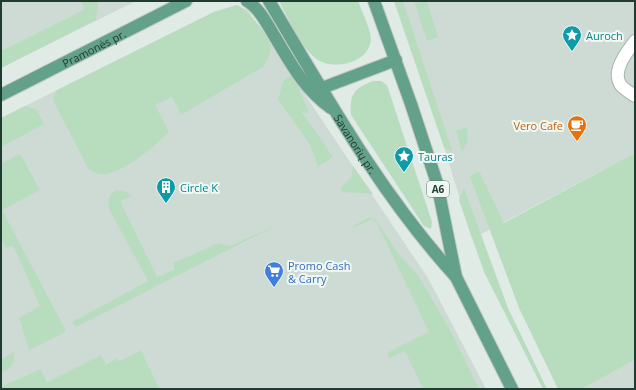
<svg xmlns="http://www.w3.org/2000/svg" width="636" height="390" viewBox="0 0 636 390" font-family="'Open Sans',sans-serif">
<style>
.built{fill:#cedbd4}
.grass{fill:#b8ddbe}
.lines{fill:none;stroke-linecap:round;stroke-linejoin:round}
.minor-casing{stroke:#a3b3ab;stroke-width:14}
.primary-casing{stroke:#c1c8c5;stroke-width:14}
.minor{stroke:#fff;stroke-width:12}
.primary{stroke:#63a18b;stroke-width:12}
.labels{text-anchor:middle;dominant-baseline:central;stroke-width:4;stroke-linejoin:round;paint-order:stroke}
.shield{fill:#f0f8f3;stroke:#5e746b;stroke-width:1}
.shield-label{font-size:10px;font-weight:bold;fill:#203b31}
.culture-label{font-size:11px;fill:#0d838f;stroke:#f0f8f3;text-anchor:start}
.street-label{font-size:11px;fill:#203b31;stroke:#f0f8f3}
.food-label{font-size:11px;fill:#c56008;stroke:#f0f8f3;text-anchor:end}
.shop-label{font-size:11px;fill:#366cbe;stroke:#f0f8f3;text-anchor:start}
</style>
<rect width="100%" height="100%" fill="#e0ebe5"/>
<g class="built">
<polygon points="1,1 136,1 1,68"/>
<polygon points="394,1 635,1 635,153 472,239 444,147"/>
<polygon points="237,5 248,11 269,41 428,278 486,389 160,389 141,350 118,361 117,359 105,364 100,356 47,382 41,369 1,386 1,118 214,12"/>
<polygon points="635,360 635,389 582,389"/>
</g>
<g class="grass">
<polygon points="81,1 97,1 98,5 96,20 1,68 1,51 84,10"/>
<path d="M279 1H358C361 9 371 30 371 39 370 63 332 72 315 58 298 43 289 20 279 1Z"/>
<polygon points="394,1 403,1 453,153 444,147"/>
<polygon points="414,1 416,3 427,1 438,37 427,41"/>
<path d="M237 5C247 9 270 36 271 47 271 54 267 61 263 67L181 115 172 97 155 105 169 132C155 146 127 170 107 174 101 175 95 173 89 170L54 102 53 98 57 90 214 12Z"/>
<polygon points="290,76 295,79 309,113 302,112 333,157 318,167 310,145 278,100 283,81"/>
<path d="M373 81H381L387 85 432 222 431 229 424 226 351 115C349 95 354 88 373 81Z"/>
<polygon points="25,106 36,109 44,124 1,147 1,118"/>
<polygon points="467,127 468,141 462,152 456,131"/>
<polygon points="635,153 635,360 582,389 558,389 519,308 470,177 477,171 480,173 504,223"/>
<polygon points="20,154 40,190 2,210 65,329 65,332 29,350 19,318 40,306 13,245 6,248 1,238 1,164"/>
<polygon points="353,166 373,194 341,192 341,187 351,178"/>
<polygon points="464,188 508,308 547,389 543,389 484,272 459,200"/>
<path d="M116 190 127 192 132 196 120 201 157 277 175 269 173 263 219 243 230 246 283 222 76 327 72 322 148 281 109 209C107 200 109 195 116 190Z"/>
<polygon points="370,217 375,219 401,257 418,275 450,330 479,389 423,389 405,351 390,358 387,353 429,332 377,223 372,219 354,228 353,226"/>
<polygon points="141,350 160,389 1,389 1,386 41,369 47,382 101,355 106,364 117,358 118,361"/>
<path d="M14 352C16 364 10 368 1 373V357L2 359Z"/>
</g>
<g class="lines">
<defs>
<path id="minor" d="M635 41C627 52 612 70 620 84 623 89 631 93 635 96"/>
<g id="primary">
<path d="M247 1C260 9 267 24 275 37 291 64 305 90 331 108"/>
<path id="s1" d="M269 1C326 96 381 195 456 277"/>
<polyline points="374,1 411,104 437,183 456,277 512,389"/>
<polyline points="322,88 396,60"/>
<path id="s2" d="M1 95 186 1"/>
</g>
</defs>
<use href="#minor" class="minor-casing"/>
<use href="#primary" class="primary-casing"/>
<use href="#minor" class="minor"/>
<use href="#primary" class="primary"/>
</g>
<defs>
<symbol id="sight-pin" viewBox="-11 -11 22 30"><path d="M0 17L-7.5 6A9.5 9.5 0 1 1 7.5 6Z" fill="#0f9aa8" stroke="#f0f8f3"/><path d="M0-6L1.8-2.2L6-1.7L2.9 1.2L3.7 5.4L0 3.3L-3.7 5.4L-2.9 1.2L-6-1.7L-1.8-2.2Z" fill="#fff"/></symbol>
<symbol id="cafe-pin" viewBox="-11 -11 22 30"><path d="M0 17L-7.5 6A9.5 9.5 0 1 1 7.5 6Z" fill="#e8710a" stroke="#f0f8f3"/><path d="M-5.5-4.5H6V0H3Q3 3.5 0 3.5H-2.5Q-5.5 3.5-5.5 0ZM3-3.2v2h1.7v-2ZM-6 4.5H4V6H-6Z" fill="#fff"/></symbol>
<symbol id="building-pin" viewBox="-11 -11 22 30"><path d="M0 17L-7.5 6A9.5 9.5 0 1 1 7.5 6Z" fill="#0f9aa8" stroke="#f0f8f3"/><path d="M-4-6H4V6H1V3H-1V6H-4ZM-2.5-4.3h1.7v1.8h-1.7ZM.8-4.3h1.7v1.8H.8ZM-2.5-1h1.7V.8h-1.7ZM.8-1h1.7V.8H.8Z" fill="#fff"/></symbol>
<symbol id="supermarket-pin" viewBox="-11 -11 22 30"><path d="M0 17L-7.5 6A9.5 9.5 0 1 1 7.5 6Z" fill="#3f7fe0" stroke="#f0f8f3"/><path d="M-6-5.5h2.5l.6 2H6L4.5 2H-2.5L-4.4-4H-6ZM-1.5 3.2a1.3 1.3 0 1 0 .1 0ZM3 3.2a1.3 1.3 0 1 0 .1 0Z" fill="#fff"/></symbol>
</defs>
<g fill-rule="evenodd">
<use href="#sight-pin" x="561" y="24" width="22" height="30"/>
<use href="#cafe-pin" x="566" y="114" width="22" height="30"/>
<use href="#sight-pin" x="393" y="145" width="22" height="30"/>
<use href="#building-pin" x="155" y="176" width="22" height="30"/>
<use href="#supermarket-pin" x="263" y="260" width="22" height="30"/>
</g>
<g class="labels">
<rect class="shield" x="427" y="181" width="22" height="16" rx="3"/>
<g class="shield-label">
<text x="438" y="189">A6</text>
</g>
<g class="culture-label">
<text x="586" y="35">Auroch</text>
<text x="418" y="156">Tauras</text>
<text x="180" y="187">Circle K</text>
</g>
<g class="street-label">
<text stroke="none"><textPath href="#s2" startOffset="104">Pramonės pr.</textPath></text>
<text stroke="none"><textPath href="#s1" startOffset="167">Savanorių pr.</textPath></text>
</g>
<g class="food-label">
<text x="563" y="125">Vero Cafe</text>
</g>
<g class="shop-label">
<text x="288" y="265">Promo Cash<tspan x="288" dy="13">&amp; Carry</tspan></text>
</g>
</g>
<rect width="636" height="390" fill="none" stroke="#203b31" stroke-width="4"/>
</svg>
